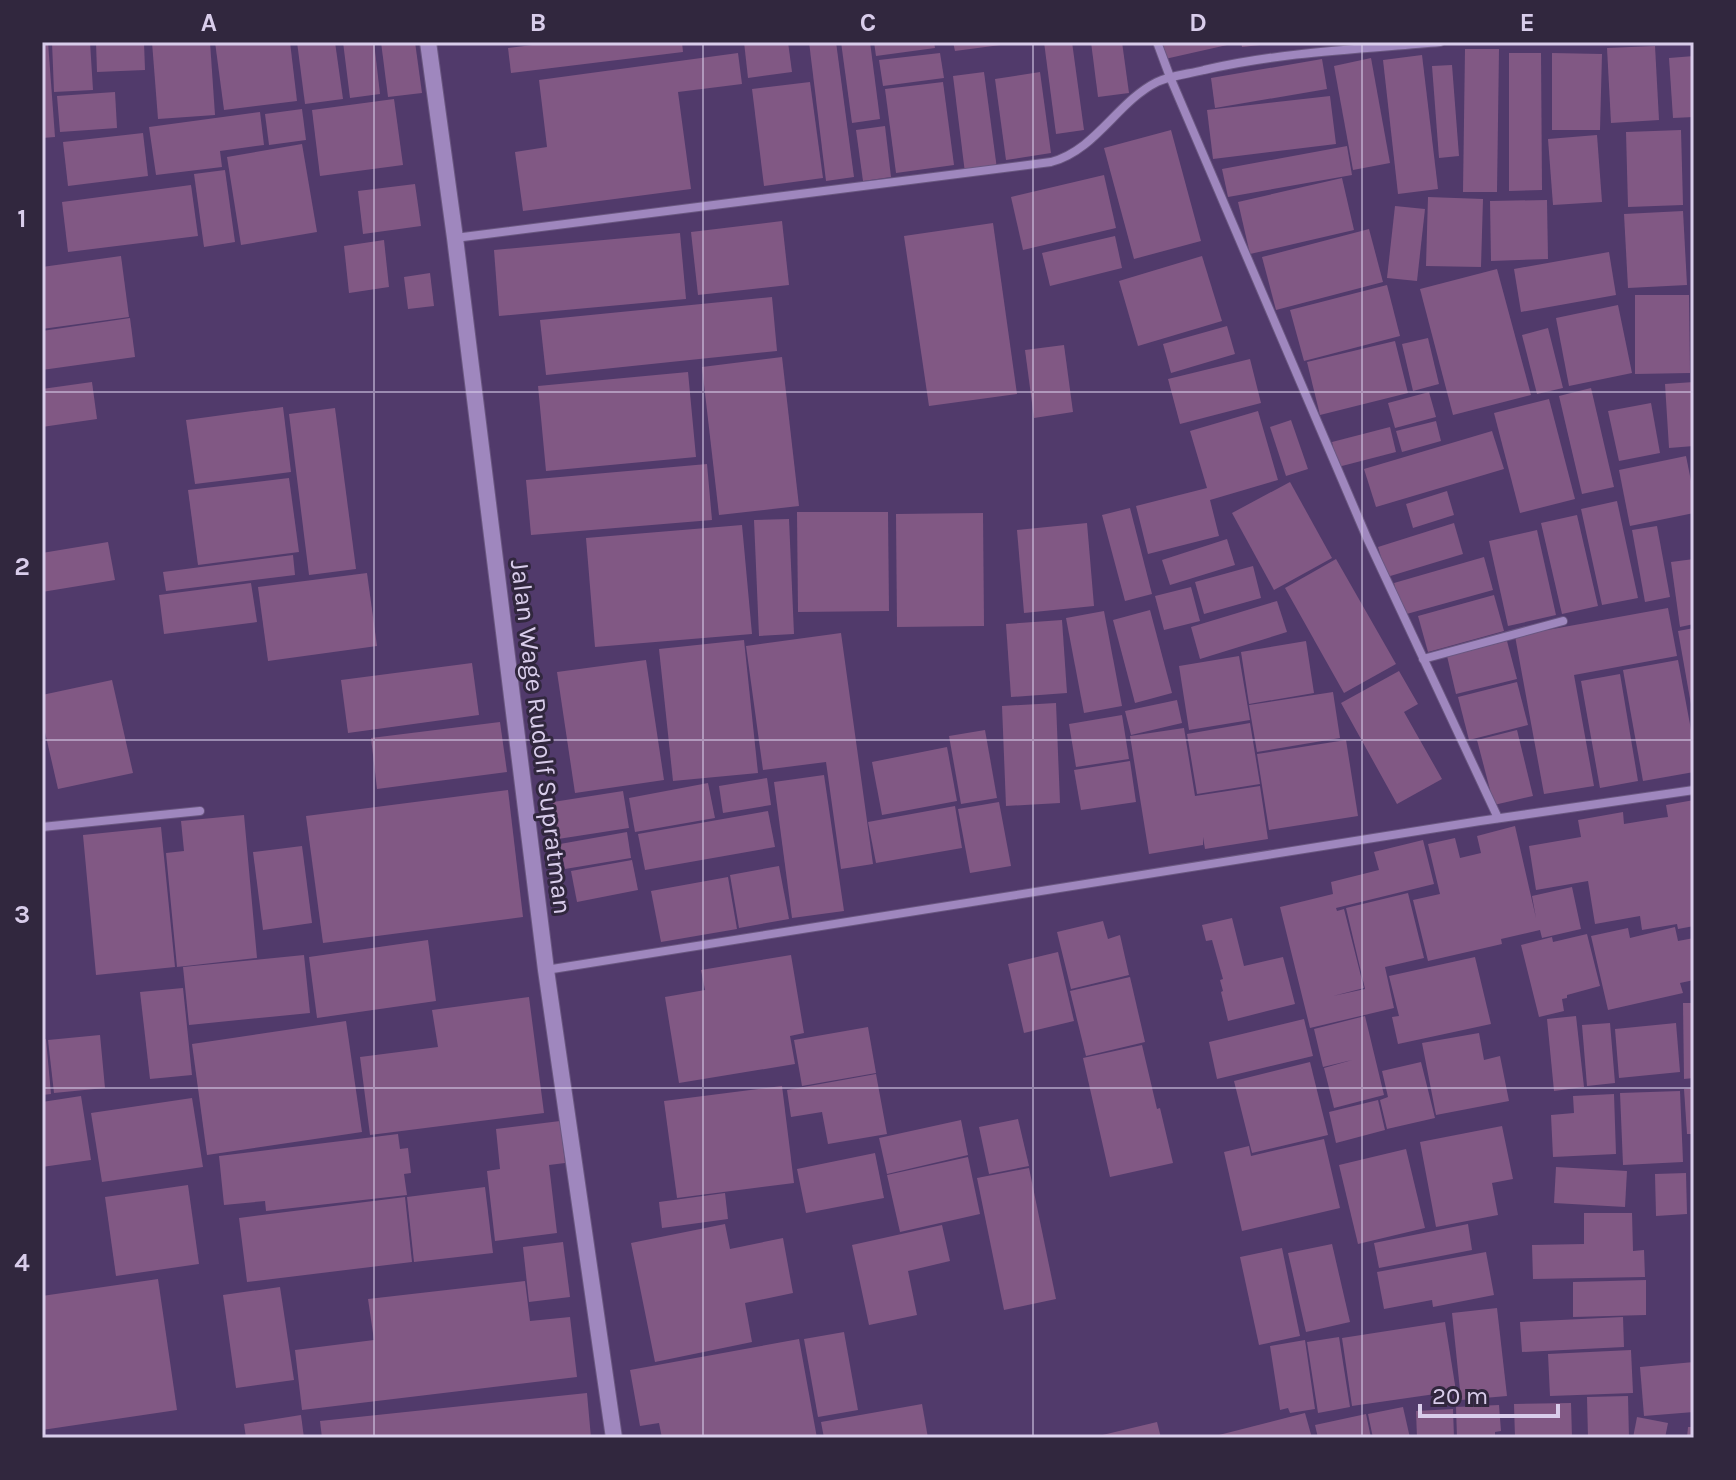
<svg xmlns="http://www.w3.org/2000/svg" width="1736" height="1480" viewBox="0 0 1736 1480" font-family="Karla,sans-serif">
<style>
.building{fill:#815884}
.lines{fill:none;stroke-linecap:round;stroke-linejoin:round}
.street-casing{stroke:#6a5780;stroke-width:10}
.secondary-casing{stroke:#6a5780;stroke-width:18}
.street{stroke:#9f87be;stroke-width:8}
.secondary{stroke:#9f87be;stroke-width:16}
.grid{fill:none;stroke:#d9cdeb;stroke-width:2;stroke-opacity:0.55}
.labels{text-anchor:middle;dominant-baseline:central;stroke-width:6;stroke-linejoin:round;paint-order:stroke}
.street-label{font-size:26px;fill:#d9cdeb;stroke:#31273e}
.neatline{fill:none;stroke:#d9cdeb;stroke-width:3}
.grid-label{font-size:26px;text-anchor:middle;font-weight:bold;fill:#d9cdeb}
</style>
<rect width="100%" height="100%" fill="#513a6b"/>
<g class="building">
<polygon points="42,42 48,42 55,137 42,138"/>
<polygon points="52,42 90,42 93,90 54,92"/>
<polygon points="96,42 144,42 145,70 97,72"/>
<polygon points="152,42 210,42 215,115 158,119"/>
<polygon points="215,42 290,42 297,101 224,110"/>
<polygon points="297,42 335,42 343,99 305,104"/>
<polygon points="343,42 374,42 380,94 350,98"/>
<polygon points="381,42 415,42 422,93 388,97"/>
<polygon points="557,42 682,42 683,52 511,73 508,48"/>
<polygon points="744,42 788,42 792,72 748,78"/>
<polygon points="809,42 836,42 854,177 826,181"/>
<polygon points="841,42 870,42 880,119 852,123"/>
<polygon points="874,42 934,42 935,48 876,56"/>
<polygon points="953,42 1008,42 1008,44 955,51"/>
<polygon points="1044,42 1072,42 1084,130 1056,134"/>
<polygon points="1091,42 1122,42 1129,93 1098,97"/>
<polygon points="1161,42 1236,42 1236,43 1165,59"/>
<polygon points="1241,42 1269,42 1269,44 1242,47"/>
<polygon points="1655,46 1659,120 1611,123 1607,48"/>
<polygon points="1465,49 1499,49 1497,192 1463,192"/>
<polygon points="738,53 742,84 678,92 691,189 523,211 515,152 547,147 539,80"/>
<polygon points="940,53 944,78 883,86 879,60"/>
<polygon points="1509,53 1541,53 1542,190 1509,191"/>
<polygon points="1552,53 1602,54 1600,130 1552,130"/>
<polygon points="1422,55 1438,189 1398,194 1383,60"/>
<polygon points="1694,56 1694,117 1673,118 1669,58"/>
<polygon points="1371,58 1390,163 1353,170 1334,66"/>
<polygon points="1322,59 1327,89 1215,108 1211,78"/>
<polygon points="1452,65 1459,156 1439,158 1432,66"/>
<polygon points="984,72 997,169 965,173 953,76"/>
<polygon points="1040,72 1051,153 1006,160 995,79"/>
<polygon points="810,82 823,178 764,186 752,89"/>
<polygon points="943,82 954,165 896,173 885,89"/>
<polygon points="115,92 117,128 60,132 57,96"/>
<polygon points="1330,96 1336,144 1213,159 1207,110"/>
<polygon points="394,99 403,165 320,176 312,110"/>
<polygon points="302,109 306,140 269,145 265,114"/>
<polygon points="260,112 264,145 220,151 222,167 156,175 149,127"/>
<polygon points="885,126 891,177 863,181 856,130"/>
<polygon points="1171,130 1201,241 1134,259 1104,148"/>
<polygon points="1681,130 1683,205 1628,207 1626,132"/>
<polygon points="143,133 148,176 68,186 63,142"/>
<polygon points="1597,135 1602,202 1553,205 1548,139"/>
<polygon points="302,144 317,232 241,245 227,157"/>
<polygon points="1347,146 1352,175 1228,197 1222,169"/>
<polygon points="225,170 235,242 204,247 194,174"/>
<polygon points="1104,175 1116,228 1023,250 1011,197"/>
<polygon points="1342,178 1354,230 1250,254 1238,202"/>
<polygon points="415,184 421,226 363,234 358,191"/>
<polygon points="191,185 198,236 68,252 62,202"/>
<polygon points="1428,197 1483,199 1481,267 1426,266"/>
<polygon points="1547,200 1548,259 1491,261 1490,201"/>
<polygon points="1395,206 1425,209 1417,281 1387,278"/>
<polygon points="1683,211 1687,285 1628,288 1624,214"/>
<polygon points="782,221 789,285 698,295 691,232"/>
<polygon points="993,223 1017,394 929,406 904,236"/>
<polygon points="1369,229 1383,282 1276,310 1262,257"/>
<polygon points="680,233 686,299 499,316 494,250"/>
<polygon points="1115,236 1122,268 1050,286 1042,253"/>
<polygon points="384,240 389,287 349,293 344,246"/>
<polygon points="1609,252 1616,295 1521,312 1514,269"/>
<polygon points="121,256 129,317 42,329 42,267"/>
<polygon points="1202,256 1222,321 1138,346 1119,281"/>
<polygon points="1497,269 1531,395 1453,415 1420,289"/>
<polygon points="430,273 434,306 408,309 404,277"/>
<polygon points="1387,285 1400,336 1304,361 1290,310"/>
<polygon points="1635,295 1689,295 1690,373 1635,374"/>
<polygon points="772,297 777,351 546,375 540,320"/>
<polygon points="1618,305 1632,373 1569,386 1556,318"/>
<polygon points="130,318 135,357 42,370 42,331"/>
<polygon points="1227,326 1235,354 1171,373 1163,344"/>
<polygon points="1548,328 1563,388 1537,394 1522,335"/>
<polygon points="1428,338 1439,384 1413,391 1402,344"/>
<polygon points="1395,341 1408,393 1320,415 1307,362"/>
<polygon points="1064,345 1073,412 1034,418 1025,350"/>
<polygon points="782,357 799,506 719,515 702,367"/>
<polygon points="1250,359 1261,403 1180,424 1168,379"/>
<polygon points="688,372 696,457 546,471 538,386"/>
<polygon points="92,382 97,419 42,427 42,389"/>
<polygon points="1694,382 1694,446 1669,448 1665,384"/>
<polygon points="1591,388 1614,487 1582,494 1559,396"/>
<polygon points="1429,392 1436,417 1395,428 1388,403"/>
<polygon points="1549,399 1575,499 1520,513 1494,413"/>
<polygon points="1651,403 1660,453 1619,461 1608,411"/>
<polygon points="283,407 291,472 195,484 186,420"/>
<polygon points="335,408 356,569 309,575 289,414"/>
<polygon points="1258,411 1278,480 1210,500 1219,536 1148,554 1136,506 1207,488 1190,431"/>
<polygon points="1291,420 1308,469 1286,476 1270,427"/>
<polygon points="1436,421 1441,441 1402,452 1396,431"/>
<polygon points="1390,427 1396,452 1338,467 1332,442"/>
<polygon points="1492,431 1504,469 1376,507 1364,469"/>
<polygon points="1686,456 1694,496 1694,513 1630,526 1619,470"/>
<polygon points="707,464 712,520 531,535 526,480"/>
<polygon points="289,478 299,552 198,565 188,490"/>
<polygon points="1290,482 1332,558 1274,590 1232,513"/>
<polygon points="1447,491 1454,515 1413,528 1406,504"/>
<polygon points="1617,501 1638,598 1602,605 1581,509"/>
<polygon points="1130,508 1152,594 1125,601 1102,515"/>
<polygon points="797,512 888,512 889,611 798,612"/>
<polygon points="983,513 984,626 897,627 896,514"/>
<polygon points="1577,515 1598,606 1562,614 1541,523"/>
<polygon points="789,519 794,634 759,636 754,520"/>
<polygon points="1087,523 1094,606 1024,613 1017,530"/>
<polygon points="1454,523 1463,554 1387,577 1378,547"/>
<polygon points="742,525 752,634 595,647 586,538"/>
<polygon points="1657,526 1670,597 1645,602 1632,530"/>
<polygon points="1537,530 1556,615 1508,626 1489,541"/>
<polygon points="1227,539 1235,565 1170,585 1162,560"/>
<polygon points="108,542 115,580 42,592 42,553"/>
<polygon points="293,555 295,575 166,591 163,572"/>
<polygon points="1484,557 1493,590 1403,615 1394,583"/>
<polygon points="1336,559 1396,664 1344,693 1285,588"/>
<polygon points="1694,559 1694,624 1680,627 1671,562"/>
<polygon points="1253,566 1261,598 1204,614 1195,582"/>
<polygon points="367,573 377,646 268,661 258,587"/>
<polygon points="251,583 257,622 164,634 159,595"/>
<polygon points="1191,587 1200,621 1164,630 1155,596"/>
<polygon points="1494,595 1504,631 1428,652 1418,616"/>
<polygon points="1277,601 1287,632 1200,659 1191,627"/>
<polygon points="1668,608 1677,656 1574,675 1594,786 1544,794 1515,636"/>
<polygon points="1150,610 1172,693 1135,703 1113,620"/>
<polygon points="1104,611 1122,706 1084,713 1066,618"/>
<polygon points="1062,620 1067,693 1011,697 1006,624"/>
<polygon points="1694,628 1694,709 1692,710 1678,631"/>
<polygon points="841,633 873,864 841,869 826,762 763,770 746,646"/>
<polygon points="744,640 758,773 673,781 659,649"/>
<polygon points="1306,641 1314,693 1249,704 1241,652"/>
<polygon points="1507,641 1517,679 1456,694 1447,656"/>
<polygon points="1239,656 1250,720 1189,730 1179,666"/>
<polygon points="646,660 664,780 575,793 557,672"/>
<polygon points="1678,660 1694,746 1694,772 1643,781 1623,670"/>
<polygon points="472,663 479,715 348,733 341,680"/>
<polygon points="1399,671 1418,704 1404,712 1442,779 1397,804 1341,703"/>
<polygon points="1620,674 1638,781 1600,788 1581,681"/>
<polygon points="112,680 133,773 58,789 42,719 42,695"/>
<polygon points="1517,682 1528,725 1469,740 1458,697"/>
<polygon points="1333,692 1340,738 1257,752 1249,705"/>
<polygon points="1177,700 1182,723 1131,735 1125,711"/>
<polygon points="1056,703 1060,803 1006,806 1002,706"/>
<polygon points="1122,715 1129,759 1076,767 1069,724"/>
<polygon points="500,722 507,772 377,789 371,738"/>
<polygon points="1250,723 1260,784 1197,794 1187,734"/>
<polygon points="1184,728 1195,796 1260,786 1268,839 1205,849 1203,837 1203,845 1149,854 1130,736"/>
<polygon points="985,730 997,798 961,804 949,736"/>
<polygon points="1517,730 1533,796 1494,805 1477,740"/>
<polygon points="1346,740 1358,816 1269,830 1257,754"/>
<polygon points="947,747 957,801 882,815 872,762"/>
<polygon points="1130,761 1136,802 1081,810 1074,770"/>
<polygon points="824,775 844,911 792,918 774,782"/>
<polygon points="767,778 771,805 723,813 719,786"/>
<polygon points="708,783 715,818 635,832 629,798"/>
<polygon points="508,790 523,917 323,943 306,816"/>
<polygon points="623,791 629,828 558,839 553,802"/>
<polygon points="1694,800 1694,926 1678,929 1677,924 1642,930 1640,916 1595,924 1588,881 1536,890 1529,846 1581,837 1578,820 1623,812 1624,824 1660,818 1668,817 1666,805"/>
<polygon points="999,802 1011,866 970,873 958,809"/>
<polygon points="955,806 962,848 876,863 868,822"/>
<polygon points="768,811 775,847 645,870 638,834"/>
<polygon points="244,815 257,958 177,967 166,853 184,851 181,821"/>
<polygon points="1515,826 1536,918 1532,896 1572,887 1581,929 1542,938 1540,930 1501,939 1502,944 1428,961 1413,900 1440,894 1428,844 1455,838 1460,858 1481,853 1477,836"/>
<polygon points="161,827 175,967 96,975 83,835"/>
<polygon points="627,832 631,858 565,869 560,844"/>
<polygon points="1423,840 1434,884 1336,908 1337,911 1344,909 1364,988 1333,996 1365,989 1346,908 1408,893 1424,958 1385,967 1394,1008 1310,1028 1280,907 1333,894 1331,882 1379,870 1374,852"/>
<polygon points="302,846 312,923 263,930 253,852"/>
<polygon points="632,860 638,890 577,902 571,871"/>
<polygon points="779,866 789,919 739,928 730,875"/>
<polygon points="728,877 737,929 661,942 651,891"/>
<polygon points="1232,918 1244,966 1283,957 1295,1004 1228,1021 1221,992 1223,991 1220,980 1223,979 1212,940 1206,941 1202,925"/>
<polygon points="1103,921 1108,939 1120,935 1129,975 1071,989 1057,932"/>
<polygon points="1675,927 1678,941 1694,938 1694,980 1680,983 1683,993 1608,1010 1591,936 1628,928 1630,938"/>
<polygon points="1587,934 1600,986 1567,995 1567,998 1562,999 1564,1011 1539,1017 1521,945 1552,937 1553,942"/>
<polygon points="428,940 436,1001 317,1018 309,957"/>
<polygon points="1058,952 1074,1021 1024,1033 1008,964"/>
<polygon points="304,955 310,1013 189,1025 183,967"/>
<polygon points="791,955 804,1033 790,1036 795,1064 679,1083 665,997 705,990 701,970"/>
<polygon points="1475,957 1491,1024 1398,1044 1392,1017 1399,1016 1389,976"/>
<polygon points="1130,977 1145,1042 1086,1056 1070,991"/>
<polygon points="183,988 192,1075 150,1079 140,992"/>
<polygon points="529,997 544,1113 370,1135 360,1057 438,1047 432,1010"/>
<polygon points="1683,1003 1694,1003 1694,1078 1684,1079"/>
<polygon points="1365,1016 1384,1095 1334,1108 1324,1068 1352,1060 1323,1067 1314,1029"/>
<polygon points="1576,1016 1584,1087 1554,1091 1547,1019"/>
<polygon points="1304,1019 1313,1056 1217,1079 1209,1042"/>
<polygon points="346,1021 362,1132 207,1155 192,1044"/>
<polygon points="1610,1023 1615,1083 1587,1086 1582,1025"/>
<polygon points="1676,1023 1680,1072 1619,1078 1615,1029"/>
<polygon points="868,1027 876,1073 802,1086 794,1040"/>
<polygon points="1479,1033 1484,1060 1500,1056 1509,1101 1436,1115 1422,1043"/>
<polygon points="100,1035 105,1088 54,1093 48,1040"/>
<polygon points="46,1039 51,1094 42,1095 42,1040"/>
<polygon points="1142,1045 1157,1109 1160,1108 1173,1163 1110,1177 1083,1058"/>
<polygon points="1310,1062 1328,1135 1252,1153 1234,1081"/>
<polygon points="1421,1062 1435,1118 1387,1129 1380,1100 1388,1097 1382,1071"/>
<polygon points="876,1074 887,1134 828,1144 822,1112 791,1117 787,1090"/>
<polygon points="782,1086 794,1183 677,1198 664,1101"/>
<polygon points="1694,1088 1694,1134 1687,1134 1684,1089"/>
<polygon points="1680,1091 1683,1162 1623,1165 1620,1093"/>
<polygon points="1614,1094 1616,1154 1553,1157 1551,1115 1574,1113 1573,1096"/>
<polygon points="81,1096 91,1160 42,1167 42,1102"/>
<polygon points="192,1098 203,1167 102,1182 91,1113"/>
<polygon points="1378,1100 1385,1130 1336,1143 1329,1112"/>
<polygon points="1018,1119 1029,1166 989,1174 979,1127"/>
<polygon points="961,1120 968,1155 887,1174 879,1138"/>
<polygon points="560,1121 565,1163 549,1165 557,1233 495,1241 487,1171 500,1169 496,1129"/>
<polygon points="1502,1126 1513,1179 1492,1183 1498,1215 1436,1227 1420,1142"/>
<polygon points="398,1134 400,1149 408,1148 411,1173 404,1174 407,1195 266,1211 265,1201 224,1205 219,1156"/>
<polygon points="1324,1139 1340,1208 1242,1231 1224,1152 1249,1146 1251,1156"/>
<polygon points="1406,1149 1425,1228 1358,1244 1339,1165"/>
<polygon points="875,1153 884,1198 806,1213 797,1169"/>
<polygon points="968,1157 980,1214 900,1232 887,1175"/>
<polygon points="1556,1167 1627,1171 1625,1207 1554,1203"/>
<polygon points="1029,1168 1056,1299 1004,1310 977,1178"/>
<polygon points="1686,1173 1687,1214 1656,1216 1655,1174"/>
<polygon points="188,1185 199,1264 116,1276 105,1197"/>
<polygon points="485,1187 493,1253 414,1262 407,1197"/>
<polygon points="725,1193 728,1219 662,1228 659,1202"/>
<polygon points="405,1197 412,1262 247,1282 239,1218"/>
<polygon points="1584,1213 1632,1213 1633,1251 1644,1250 1645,1277 1533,1279 1532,1245 1584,1244"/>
<polygon points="725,1224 730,1249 783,1238 793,1293 745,1303 752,1342 655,1362 631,1243"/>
<polygon points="1468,1224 1472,1250 1379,1268 1374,1243"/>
<polygon points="942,1225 950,1261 908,1271 917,1315 869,1325 852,1245"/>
<polygon points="563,1242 570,1297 529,1302 523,1247"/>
<polygon points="1332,1244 1350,1322 1306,1332 1288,1253"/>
<polygon points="1282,1248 1300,1336 1259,1345 1240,1257"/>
<polygon points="1486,1252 1494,1295 1433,1307 1432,1300 1384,1309 1377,1272"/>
<polygon points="158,1279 177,1410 42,1430 42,1296"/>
<polygon points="1646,1280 1646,1315 1573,1317 1573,1282"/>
<polygon points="525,1281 530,1321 570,1317 577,1377 302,1410 295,1350 374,1340 368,1299"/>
<polygon points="280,1287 294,1380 236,1388 223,1295"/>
<polygon points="1497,1308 1507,1396 1461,1400 1452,1313"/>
<polygon points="1623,1317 1624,1347 1522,1352 1520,1322"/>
<polygon points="1445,1322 1456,1391 1352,1406 1342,1338"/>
<polygon points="844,1332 858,1410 818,1417 804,1339"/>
<polygon points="1339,1337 1350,1407 1318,1413 1307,1342"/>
<polygon points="799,1339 817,1438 662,1438 659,1423 640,1426 630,1370"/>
<polygon points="1305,1340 1315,1409 1290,1413 1288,1408 1280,1410 1270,1346"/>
<polygon points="1631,1350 1633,1393 1550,1396 1548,1354"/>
<polygon points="1694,1362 1694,1412 1644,1416 1640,1367"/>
<polygon points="587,1393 591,1438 322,1438 320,1421"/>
<polygon points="1628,1396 1629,1438 1588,1438 1587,1397"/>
<polygon points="1571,1403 1572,1438 1515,1438 1514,1404"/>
<polygon points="922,1404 928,1438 824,1438 821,1422"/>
<polygon points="1499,1405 1501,1431 1495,1432 1495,1438 1457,1438 1456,1407"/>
<polygon points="1403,1407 1410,1438 1373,1438 1368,1414"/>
<polygon points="1453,1409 1454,1438 1417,1438 1416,1411"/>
<polygon points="1305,1413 1312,1438 1220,1438 1219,1435"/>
<polygon points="1366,1414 1371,1438 1318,1438 1315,1425"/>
<polygon points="301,1415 304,1438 246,1438 244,1424"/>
<polygon points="1637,1417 1668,1423 1665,1438 1633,1438"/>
<polygon points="1157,1422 1161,1438 1094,1438 1094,1437"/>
<polygon points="1688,1427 1694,1427 1694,1438 1687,1438"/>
</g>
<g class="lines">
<defs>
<g id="street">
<polyline points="1157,42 1170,77 1367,538 1498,818"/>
<path d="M455 238 1051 162C1096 150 1117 102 1157 82 1172 75 1189 74 1204 70 1281 52 1362 49 1440 42"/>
<polyline points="1423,659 1563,621"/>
<polyline points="42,827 200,811"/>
<polyline points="546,970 1480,821 1694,790"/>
</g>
<polyline id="secondary" points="428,42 455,238 546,970 614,1438"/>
</defs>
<use href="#street" class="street-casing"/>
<use href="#secondary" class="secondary-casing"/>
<use href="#street" class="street"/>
<use href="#secondary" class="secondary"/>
</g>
<path class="grid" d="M374 42V1438M703 42V1438M1033 42V1438M1362 42V1438M42 392H1694M42 740H1694M42 1088H1694"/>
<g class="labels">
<g class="street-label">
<text transform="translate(541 737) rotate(83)">Jalan Wage Rudolf Supratman</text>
</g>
</g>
<rect width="1736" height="1480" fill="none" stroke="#31273e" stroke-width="88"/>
<path d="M1420 1404v12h138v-12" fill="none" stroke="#d9cdeb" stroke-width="4"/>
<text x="1432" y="1404" font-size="24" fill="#d9cdeb" stroke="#31273e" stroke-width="6" paint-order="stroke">20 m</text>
<rect x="44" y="44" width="1648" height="1392" class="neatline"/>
<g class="grid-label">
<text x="209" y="31">A</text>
<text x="538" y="31">B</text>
<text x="868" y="31">C</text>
<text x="1198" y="31">D</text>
<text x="1527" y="31">E</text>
<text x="22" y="227">1</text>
<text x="22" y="575">2</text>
<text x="22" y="923">3</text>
<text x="22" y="1271">4</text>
</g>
</svg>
